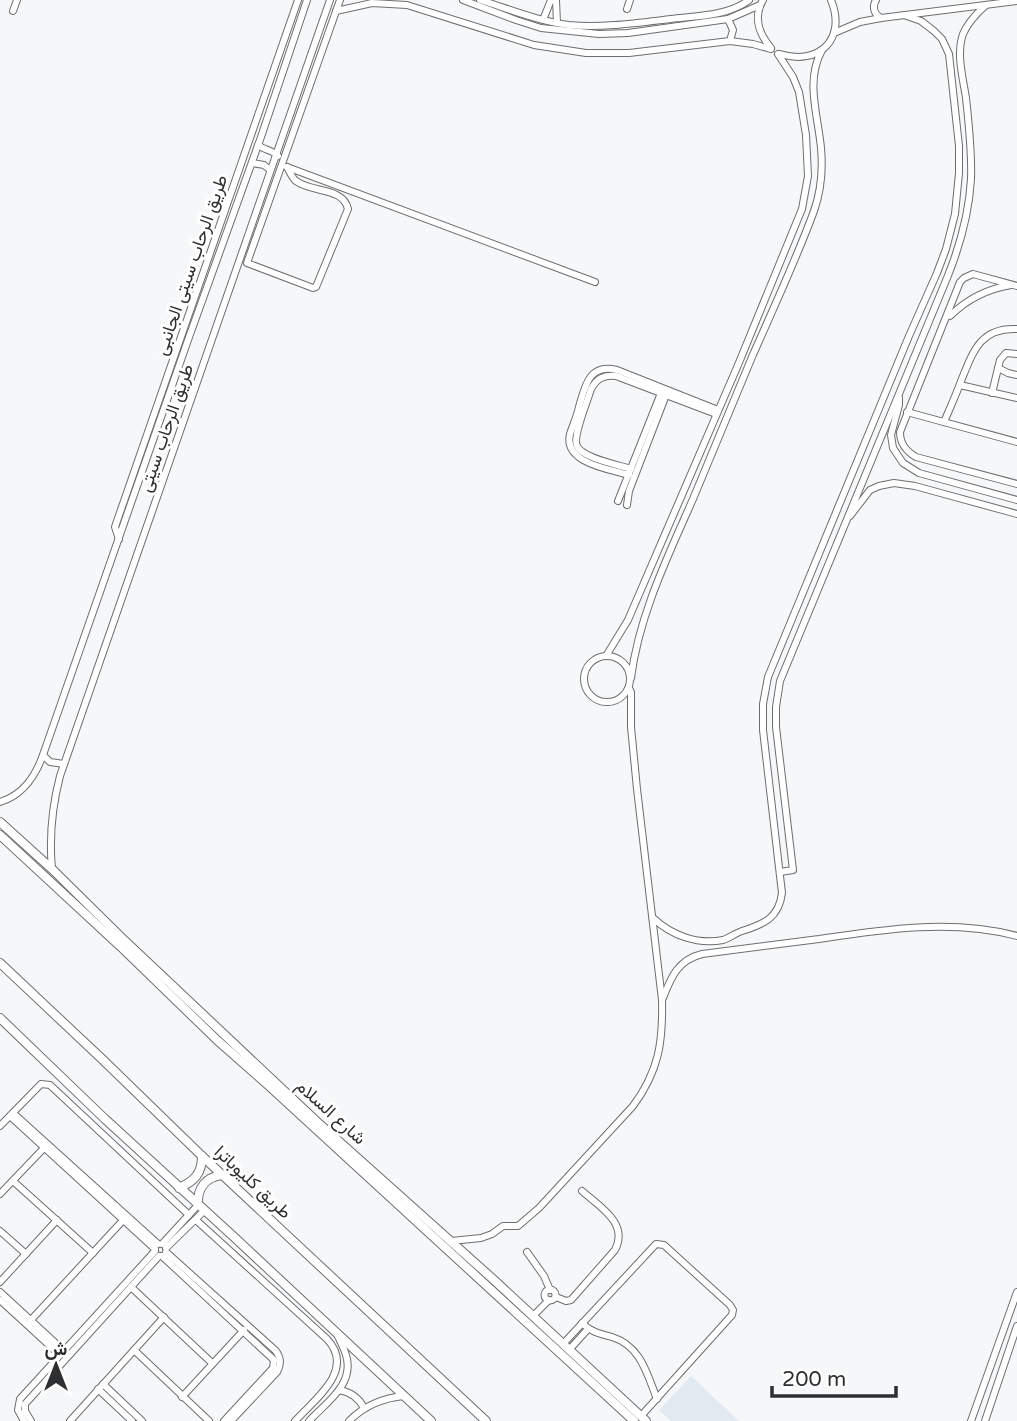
<svg xmlns="http://www.w3.org/2000/svg" width="1017" height="1421" viewBox="0 0 1017 1421" font-family="'Varela Round',Vazirmatn,sans-serif">
<style>
.built{fill:#e2eaf1}
.lines{fill:none;stroke-linecap:round;stroke-linejoin:round}
.minor-casing{stroke:#6c6e70;stroke-width:8}
.major-casing{stroke:#6c6e70;stroke-width:10}
.minor{stroke:#fff;stroke-width:6}
.major{stroke:#fff;stroke-width:8}
.labels{text-anchor:middle;dominant-baseline:central;stroke-width:6;stroke-linejoin:round;paint-order:stroke}
.street-label{font-size:18px;fill:#2e2f30;stroke:#fff}
</style>
<rect width="100%" height="100%" fill="#f5f7f9"/>
<polygon class="built" points="691,1376 739,1421 671,1421 659,1410"/>
<g class="lines">
<defs>
<g id="minor">
<polyline points="463,0 516,20 541,28 599,34 628,33 728,19 760,5"/>
<path d="M480 0C509 9 538 21 569 25 603 28 637 23 671 19 696 16 728 16 749 0"/>
<polyline points="556,0 557,23"/>
<path d="M763 0C753 17 759 34 771 48"/>
<path d="M876 0C872 7 874 14 881 18"/>
<polyline points="627,9 630,0"/>
<polyline points="13,11 17,0"/>
<polyline points="336,11 372,3 407,5 534,45 586,53 629,53 730,41 753,44 771,49"/>
<polyline points="728,19 733,30 730,41"/>
<polyline points="543,20 551,0"/>
<polyline points="834,33 860,22 881,18 1017,1"/>
<path d="M780 54C819 66 847 39 831 0"/>
<path d="M258 145C264 150 273 150 278 156"/>
<polyline points="252,163 264,165 270,170"/>
<path d="M287 167C290 172 292 178 296 181 312 193 343 187 348 209L316 287 313 288 247 263 340 0"/>
<polyline points="287,167 595,282"/>
<path d="M1017 286 973 274 964 278 960 282 900 432C900 444 906 451 916 457L1017 484"/>
<path d="M950 316C967 299 987 289 1011 285"/>
<polyline points="998,368 1008,373 1017,375"/>
<polyline points="960,385 1017,398"/>
<polyline points="992,393 1000,360 1006,353 1017,354"/>
<polyline points="899,398 899,405 891,435 893,448 903,463 919,473 1017,500"/>
<polyline points="907,412 1017,442"/>
<path d="M944 422C950 408 956 395 961 381 973 352 980 327 1017 329"/>
<path d="M631 469C619 465 582 458 577 446 572 437 588 400 591 389 597 378 604 375 616 376L716 414"/>
<path d="M629 475C609 469 563 463 570 434 573 425 577 416 579 407 585 386 589 363 617 370L718 410"/>
<polyline points="618,501 661,393"/>
<polyline points="627,505 629,491 666,395"/>
<polyline points="850,516 870,490 879,486 894,483 915,486 1017,514"/>
<polyline points="119,539 115,527 116,524 298,0"/>
<circle cx="607" cy="679" r="23"/>
<polyline points="606,656 628,620 738,365 802,209 808,176 806,135 799,92 793,77 778,54"/>
<path d="M631 678C639 615 668 556 693 499 713 452 732 404 752 357 773 309 796 260 814 211 821 191 823 170 821 148 818 115 805 81 822 50"/>
<polyline points="43,755 50,762 64,764"/>
<path d="M0 802C23 795 35 777 43 755L188 340 261 137 307 0"/>
<path d="M52 869C49 837 52 807 60 776L330 0"/>
<path d="M780 872 793 870 776 727V707L780 681 947 278C960 246 969 214 971 179 972 152 969 125 966 98 963 78 956 54 963 34 968 22 977 13 986 5"/>
<path d="M653 918C671 935 697 945 723 940 729 938 736 933 742 931 764 924 779 918 782 893L763 730V704L768 677 909 336 937 273 946 249 955 214 959 173V146L949 54 942 39 934 31 921 21 904 15"/>
<path d="M663 998C671 977 678 960 702 954 741 949 780 944 819 939 885 929 952 919 1017 936"/>
<polyline points="13,1113 158,1244"/>
<polyline points="10,1116 155,1249"/>
<polyline points="0,1126 41,1084 50,1085 189,1215"/>
<polyline points="13,1181 93,1253"/>
<polyline points="0,1194 44,1148"/>
<path d="M196 1220 327 1339C356 1370 315 1399 295 1421"/>
<polyline points="0,1231 26,1254"/>
<path d="M451 1241 481 1238 492 1234 503 1226H518L539 1208 633 1106C659 1071 663 1042 662 1000L637 789 631 727V692L629 688"/>
<polyline points="162,1244 198,1205"/>
<polyline points="166,1248 205,1210"/>
<path d="M166 1252 276 1351C281 1358 281 1365 277 1372L231 1421"/>
<polyline points="527,1252 544,1276 550,1290"/>
<polyline points="162,1256 274,1360 273,1368 224,1421"/>
<polyline points="0,1282 57,1220"/>
<polyline points="131,1287 212,1363"/>
<circle cx="550" cy="1295" r="5.5"/>
<polyline points="0,1292 64,1351"/>
<path d="M556 1297 566 1301 571 1300 615 1250C629 1223 600 1207 582 1191"/>
<polyline points="0,1300 60,1355"/>
<polyline points="533,1316 549,1300"/>
<polyline points="31,1320 126,1217"/>
<path d="M582 1323C591 1332 600 1334 612 1337 641 1346 647 1374 657 1399"/>
<polyline points="563,1344 656,1244 664,1245 730,1305 733,1310 732,1315 641,1416"/>
<polyline points="134,1350 209,1421"/>
<polyline points="569,1350 588,1329"/>
<polyline points="103,1384 142,1421"/>
<polyline points="98,1389 132,1421"/>
<path d="M339 1390C351 1392 359 1398 364 1408"/>
<polyline points="182,1397 244,1330"/>
<polyline points="24,1421 18,1410 20,1399 155,1251"/>
<polyline points="31,1421 25,1411 25,1404 159,1256"/>
<polyline points="70,1421 164,1317"/>
<path d="M309 1421C327 1402 355 1384 346 1355 344 1348 340 1341 337 1334"/>
<path d="M349 1421C364 1406 382 1398 404 1396"/>
<polyline points="971,1421 1017,1292"/>
<polyline points="985,1421 1017,1326"/>
</g>
<g id="major">
<polyline points="0,822 52,869 125,941 315,1120 494,1280 646,1421"/>
<polyline points="0,835 120,946 217,1040 268,1085 634,1421"/>
<polyline points="0,963 102,1059 202,1156 486,1421"/>
<polyline points="0,1018 105,1119 234,1237 431,1421"/>
<path d="M179 1188C195 1181 202 1173 202 1156"/>
<path d="M198 1205C197 1188 206 1177 222 1175"/>
</g>
</defs>
<use href="#minor" class="minor-casing"/>
<use href="#major" class="major-casing"/>
<use href="#minor" class="minor"/>
<use href="#major" class="major"/>
</g>
<g class="labels">
<g class="street-label">
<text transform="translate(191 265) rotate(-71)">طريق الرحاب سيتى الجانبى</text>
<text transform="translate(166 428) rotate(-71)">طريق الرحاب سيتى</text>
<text transform="translate(331 1112) rotate(42)">شارع السلام</text>
<text transform="translate(253 1182) rotate(43)">طريق كليوباترا</text>
</g>
</g>
<g transform="translate(56 1365)" stroke="#ffffff" stroke-width="5" paint-order="stroke">
<path d="M0-5L12 26L0 18L-12 26Z" fill="#2e2f30"/>
<text y="-10" font-size="19" font-weight="bold" text-anchor="middle" fill="#2e2f30">ش</text>
</g>
<path d="M772 1386v10h124v-10" fill="none" stroke="#2e2f30" stroke-width="3.5"/>
<text x="782" y="1386" font-size="21" fill="#2e2f30" stroke="#ffffff" stroke-width="5" paint-order="stroke">200 m</text>
</svg>
